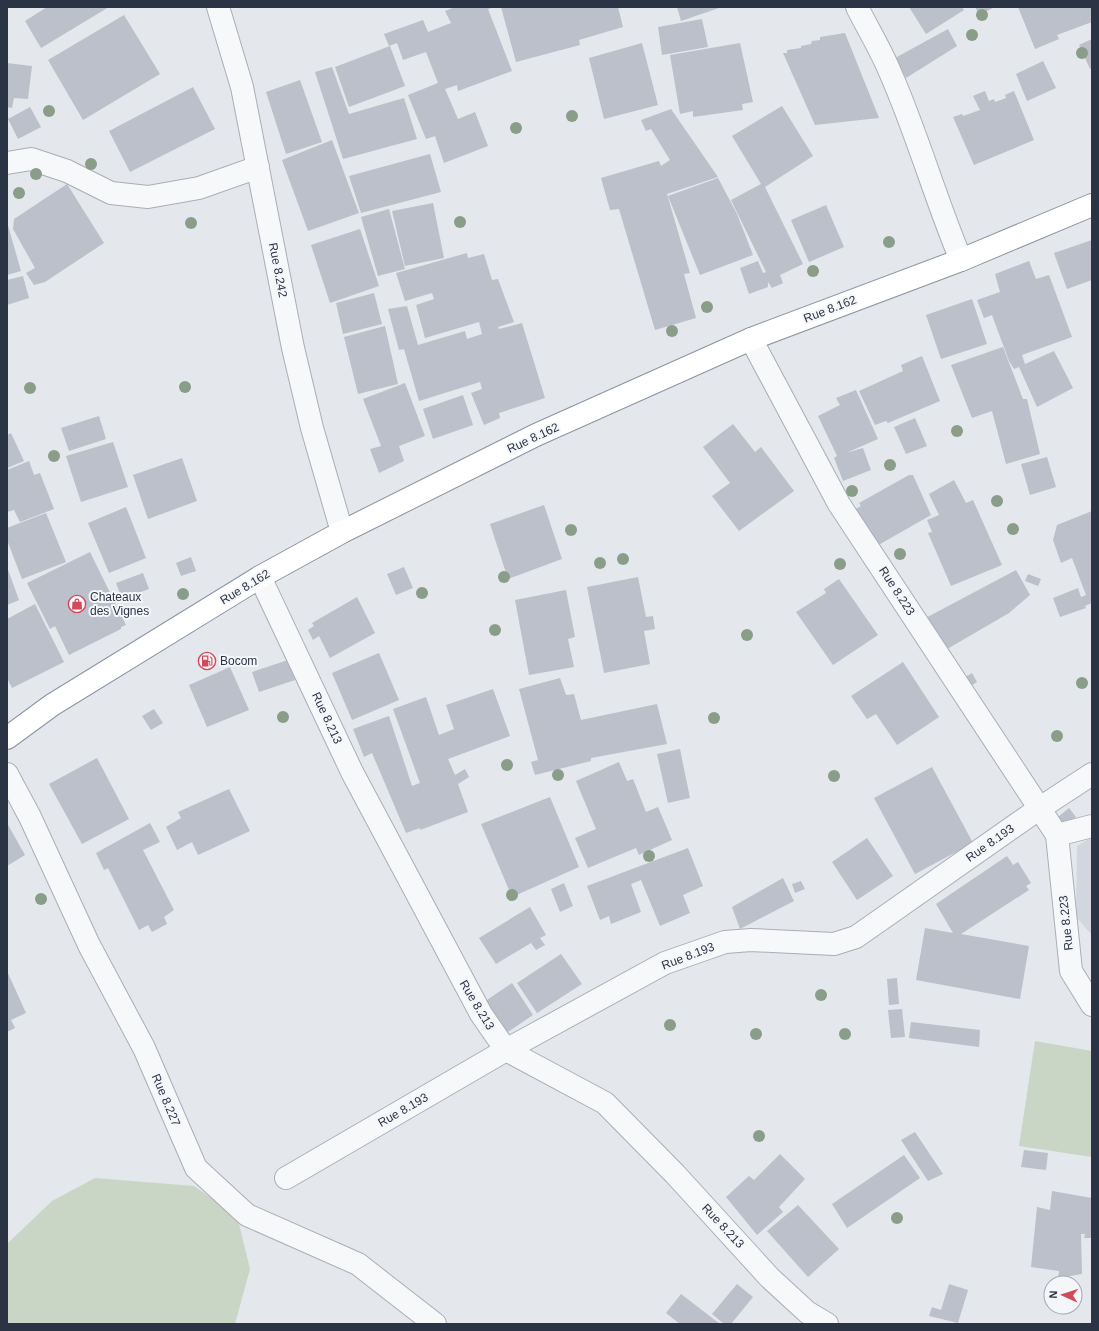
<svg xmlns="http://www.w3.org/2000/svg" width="1099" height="1331" viewBox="0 0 1099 1331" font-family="Helvetica,sans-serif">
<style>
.built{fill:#d2d6de}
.green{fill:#c9d6c5}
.building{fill:#bbc0ca}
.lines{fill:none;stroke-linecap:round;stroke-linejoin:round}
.minor-casing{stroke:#a9aeb7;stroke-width:24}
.trunk-casing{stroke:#8b94a3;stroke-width:24}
.minor{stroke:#f7f8fa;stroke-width:22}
.trunk{stroke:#fff;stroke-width:22}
.tree{fill:#899d89}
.labels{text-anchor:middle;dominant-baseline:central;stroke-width:4;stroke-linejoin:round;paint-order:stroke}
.street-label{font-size:12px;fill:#2b3445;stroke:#f4f6f9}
.poi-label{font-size:12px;fill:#2b3445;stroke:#f4f6f9;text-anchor:start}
</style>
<rect width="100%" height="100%" fill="#e4e7ec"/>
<polygon class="built" points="1092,837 1092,935 1076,917 1077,846"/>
<g class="green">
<polygon points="1035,1041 1092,1051 1092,1157 1019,1146"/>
<polygon points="95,1178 194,1186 237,1216 250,1269 235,1324 7,1324 7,1244 52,1201"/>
</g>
<g class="building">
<polygon points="47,7 109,7 41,48 25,21"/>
<polygon points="455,7 494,7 488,9 512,71 458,91 457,85 445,89 458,119 475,112 488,146 444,163 435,136 426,139 408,95 438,83 426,52 403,60 397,43 389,46 384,34 423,20 428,32 451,23 445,11"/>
<polygon points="501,7 618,7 623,27 579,40 580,45 516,62"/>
<polygon points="677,7 722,7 681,21"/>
<polygon points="909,7 962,7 964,10 926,34"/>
<polygon points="975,7 995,7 979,15"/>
<polygon points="1018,7 1092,7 1092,22 1057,35 1059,39 1035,49"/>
<polygon points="124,15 160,74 83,120 48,60"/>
<polygon points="702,19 708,47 662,55 658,27"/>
<polygon points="948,29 957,46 906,78 895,58"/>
<polygon points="845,33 879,118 815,125 783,53 787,53 787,50 801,48 801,46 811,44 812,41 820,40 820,37"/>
<polygon points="1092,39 1092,68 1090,69 1079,45"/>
<polygon points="642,43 658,105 604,119 589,58"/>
<polygon points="740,43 753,102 742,104 743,110 693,117 693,111 680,114 670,55"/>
<polygon points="390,46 405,86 349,107 335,67"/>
<polygon points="1043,61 1056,88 1027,101 1016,74"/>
<polygon points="7,63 32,66 28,99 14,98 12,108 7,107"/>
<polygon points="332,67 349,114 404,98 417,139 343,159 315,72"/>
<polygon points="300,80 322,142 286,154 266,92"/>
<polygon points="193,87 215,129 130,172 109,131"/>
<polygon points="985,91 989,101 994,99 995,102 1006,98 1005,95 1014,91 1034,140 974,165 953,117 962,114 963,116 980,110 973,96"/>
<polygon points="782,106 813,156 765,187 803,264 780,275 783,283 772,288 768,282 768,287 749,294 740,268 758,261 763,273 766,272 731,200 761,184 732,136"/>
<polygon points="30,107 41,127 18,139 8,119"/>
<polygon points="671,109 718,177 667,194 690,273 684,274 696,318 655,330 619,209 610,210 601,178 659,161 661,166 670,160 651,129 646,131 641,120"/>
<polygon points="332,140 359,213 308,231 282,160"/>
<polygon points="430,154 441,192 361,213 349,176"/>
<polygon points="718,178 737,214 753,255 700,275 668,196"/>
<polygon points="67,184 104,243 45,282 34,285 26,273 35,268 13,229 14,219"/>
<polygon points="433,203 444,258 405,266 392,211"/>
<polygon points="826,205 844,247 809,262 791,220"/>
<polygon points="389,209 405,269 378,276 361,217"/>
<polygon points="7,222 21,271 7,275"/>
<polygon points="360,229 379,286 330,303 311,245"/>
<polygon points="1092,240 1092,280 1067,289 1054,253"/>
<polygon points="467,253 468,258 484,254 492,280 498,279 514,322 498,327 499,329 522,323 545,398 499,413 500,418 484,425 471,393 482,389 480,382 419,401 404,349 399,350 388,309 407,306 418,345 465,331 467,339 482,334 479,322 425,338 416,305 434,299 432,293 405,301 396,273"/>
<polygon points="1029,261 1036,279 1049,275 1072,337 1022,355 1025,364 1054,351 1073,388 1037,407 1019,367 1014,369 1009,361 992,315 984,318 977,300 1000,292 995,274"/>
<polygon points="23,276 29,298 7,305 7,280"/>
<polygon points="374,293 382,324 343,334 336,303"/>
<polygon points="972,299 987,344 941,359 926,315"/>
<polygon points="385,326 398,384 358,394 344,337"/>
<polygon points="1003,347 1023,399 1027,399 1040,454 1006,464 992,411 972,418 951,365"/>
<polygon points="922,356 940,401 888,423 886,421 875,425 859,391 903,371 901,365"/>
<polygon points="405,383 425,436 399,446 404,461 379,473 370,449 381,446 363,399"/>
<polygon points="856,390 878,439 846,453 863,448 871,470 843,481 834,458 837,456 818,416 840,405 836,398"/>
<polygon points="463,395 473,425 433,439 423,409"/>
<polygon points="99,416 106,439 69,451 61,428"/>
<polygon points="915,418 927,446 906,454 894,427"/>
<polygon points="733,424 755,452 761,447 794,491 739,531 712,496 730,483 703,447"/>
<polygon points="11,433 24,461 7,468 7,435"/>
<polygon points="113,442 128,487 81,502 66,456"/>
<polygon points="1047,457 1056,487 1030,495 1021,464"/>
<polygon points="182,458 197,501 148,519 133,475"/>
<polygon points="29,461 34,475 40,473 54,509 20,522 14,510 7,512 7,470"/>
<polygon points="909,475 913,475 931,515 875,547 854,510 861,506 859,503"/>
<polygon points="954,480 966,503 973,500 1002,565 951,586 928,533 932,532 927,520 939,515 929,494"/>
<polygon points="544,505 562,559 508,579 490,524"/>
<polygon points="126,507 146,558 109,573 88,523"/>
<polygon points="1092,511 1092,603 1085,606 1086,608 1060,617 1053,598 1078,588 1081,597 1086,595 1072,558 1061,563 1053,540 1057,525"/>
<polygon points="46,513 66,562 22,579 7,540 7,528"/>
<polygon points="90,552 126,625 121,627 121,629 69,655 55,626 50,629 27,583"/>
<polygon points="191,557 196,571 181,576 176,563"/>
<polygon points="7,567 19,600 7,605"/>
<polygon points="404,567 413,588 396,595 387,574"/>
<polygon points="1016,570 1030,595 1009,613 942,652 920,621"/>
<polygon points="143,573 149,589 122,599 116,583"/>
<polygon points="1028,574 1041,579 1038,586 1025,581"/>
<polygon points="638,577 646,617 653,616 655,629 644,631 650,664 604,673 587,587"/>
<polygon points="839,579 878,635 833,665 796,612 826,593 824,589"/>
<polygon points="566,590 575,637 568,639 574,667 529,675 515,600"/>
<polygon points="357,597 375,633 330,658 319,636 313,640 308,630 314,626 312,623"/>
<polygon points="35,604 64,662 12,688 7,678 7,619"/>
<polygon points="379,653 399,700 352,720 332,673"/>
<polygon points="288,660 295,680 259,692 252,672"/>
<polygon points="903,662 939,717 897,745 876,714 867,719 851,696"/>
<polygon points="230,667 249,710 207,727 189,685"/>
<polygon points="972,673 977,682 967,688 962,679"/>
<polygon points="560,678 566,695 574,694 581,720 657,704 667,744 591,758 591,761 535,775 531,762 538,760 519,689"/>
<polygon points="493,689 510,736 448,759 455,775 465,769 469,777 458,784 468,812 420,830 420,828 406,833 372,753 364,757 353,729 389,716 412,786 420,783 393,709 426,697 439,735 454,729 446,705"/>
<polygon points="154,709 163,723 151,730 142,716"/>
<polygon points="680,749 690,798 668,803 657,754"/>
<polygon points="97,758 129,819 82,844 49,784"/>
<polygon points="619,762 627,781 633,779 646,812 658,807 672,840 639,855 636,848 588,868 575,838 596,829 576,781"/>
<polygon points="932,767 973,843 915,874 874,798"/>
<polygon points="229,789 250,831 198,855 192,842 177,850 166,827 181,818 178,812"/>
<polygon points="550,797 579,867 512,897 481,824"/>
<polygon points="1069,808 1076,817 1064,826 1058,817"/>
<polygon points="7,823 25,855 7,866"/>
<polygon points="150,823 160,842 143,850 174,910 164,917 167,924 152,932 148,925 139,930 108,868 104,870 96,853"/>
<polygon points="867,838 893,876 857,900 832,862"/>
<polygon points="688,848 703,886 683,895 690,913 660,926 641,880 631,884 641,912 611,924 609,916 600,920 587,886"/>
<polygon points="1007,856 1013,865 1018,862 1031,883 1026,886 1029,890 961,934 1029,946 1020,999 916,980 925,928 953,933 936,904"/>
<polygon points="783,878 794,901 740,929 732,907"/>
<polygon points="801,881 805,889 795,893 792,884"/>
<polygon points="564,883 573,906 560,912 551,889"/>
<polygon points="530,907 546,935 540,938 545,945 536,950 531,943 496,964 479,938"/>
<polygon points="561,954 582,984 537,1013 517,983"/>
<polygon points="7,971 26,1013 11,1020 15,1028 7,1032"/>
<polygon points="897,978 899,1004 889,1005 887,979"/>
<polygon points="512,983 533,1015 505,1034 484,1002"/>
<polygon points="902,1009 905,1037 891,1038 888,1010"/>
<polygon points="911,1022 980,1030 979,1047 909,1038"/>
<polygon points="915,1132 943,1174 928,1181 901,1140"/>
<polygon points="1024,1150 1048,1153 1046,1170 1021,1167"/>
<polygon points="780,1154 805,1179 779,1207 783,1212 757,1235 726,1197 749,1176 754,1180"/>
<polygon points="904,1155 920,1178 847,1228 832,1204"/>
<polygon points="1052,1191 1092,1198 1092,1238 1084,1238 1085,1234 1081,1234 1082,1274 1058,1278 1059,1271 1031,1267 1037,1207 1050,1210"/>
<polygon points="798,1205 839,1249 808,1277 767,1231"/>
<polygon points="737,1284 753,1297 731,1324 724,1324 712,1314"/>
<polygon points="949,1284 968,1290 958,1323 929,1316 932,1307 941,1310"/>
<polygon points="681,1294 720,1324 680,1324 666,1313"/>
</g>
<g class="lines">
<defs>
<g id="minor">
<polyline points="218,7 242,87 293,348 312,428 342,532"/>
<path d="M857 7C868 29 881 50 890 72 917 133 935 198 961 260"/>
<polyline points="7,163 31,159 67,171 111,193 148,197 199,188 258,167"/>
<polyline points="751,339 839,504 1057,835 1071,971 1092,1005"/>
<polyline points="260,577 352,772 481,1014 506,1050 605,1103 675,1174 770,1278 807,1312 827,1324"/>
<polyline points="7,774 30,817 89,945 144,1048 196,1168 247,1215 358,1264 435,1324"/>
<polyline points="1057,835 1092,826"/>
<polyline points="286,1178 506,1050 665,963 725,942 751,940 834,944 856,937 1040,808 1092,774"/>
</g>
<polyline id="trunk" points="7,738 52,705 260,577 342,532 536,435 751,339 961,260 1092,205"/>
</defs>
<use href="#minor" class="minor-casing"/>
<use href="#trunk" class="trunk-casing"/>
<use href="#minor" class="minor"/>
<use href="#trunk" class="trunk"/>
</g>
<g class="tree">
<circle cx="982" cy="15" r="6"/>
<circle cx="972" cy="35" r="6"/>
<circle cx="1082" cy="53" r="6"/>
<circle cx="49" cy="111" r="6"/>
<circle cx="572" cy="116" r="6"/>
<circle cx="516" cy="128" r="6"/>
<circle cx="91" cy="164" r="6"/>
<circle cx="36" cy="174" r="6"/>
<circle cx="19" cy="193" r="6"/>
<circle cx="460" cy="222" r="6"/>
<circle cx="191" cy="223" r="6"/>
<circle cx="889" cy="242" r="6"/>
<circle cx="813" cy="271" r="6"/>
<circle cx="707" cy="307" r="6"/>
<circle cx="672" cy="331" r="6"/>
<circle cx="185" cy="387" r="6"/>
<circle cx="30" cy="388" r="6"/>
<circle cx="957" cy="431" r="6"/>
<circle cx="54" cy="456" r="6"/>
<circle cx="890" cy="465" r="6"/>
<circle cx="852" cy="491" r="6"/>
<circle cx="997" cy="501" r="6"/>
<circle cx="1013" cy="529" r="6"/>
<circle cx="571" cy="530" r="6"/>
<circle cx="900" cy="554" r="6"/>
<circle cx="623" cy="559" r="6"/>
<circle cx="600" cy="563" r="6"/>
<circle cx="840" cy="564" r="6"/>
<circle cx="504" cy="577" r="6"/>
<circle cx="422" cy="593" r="6"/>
<circle cx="183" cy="594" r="6"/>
<circle cx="495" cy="630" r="6"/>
<circle cx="747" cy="635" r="6"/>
<circle cx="1082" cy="683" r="6"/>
<circle cx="283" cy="717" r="6"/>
<circle cx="714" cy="718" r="6"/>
<circle cx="1057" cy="736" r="6"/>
<circle cx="507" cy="765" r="6"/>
<circle cx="558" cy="775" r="6"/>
<circle cx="834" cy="776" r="6"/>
<circle cx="649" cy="856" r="6"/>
<circle cx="512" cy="895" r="6"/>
<circle cx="41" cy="899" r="6"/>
<circle cx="821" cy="995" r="6"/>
<circle cx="670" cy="1025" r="6"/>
<circle cx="756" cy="1034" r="6"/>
<circle cx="845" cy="1034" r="6"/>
<circle cx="759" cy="1136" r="6"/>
<circle cx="897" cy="1218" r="6"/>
</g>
<defs>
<symbol id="shop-ring" viewBox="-11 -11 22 22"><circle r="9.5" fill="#f4f6f9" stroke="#d1495b" stroke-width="1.5"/><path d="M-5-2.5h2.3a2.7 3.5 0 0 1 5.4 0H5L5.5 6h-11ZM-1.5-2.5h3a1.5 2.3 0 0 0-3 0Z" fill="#d1495b"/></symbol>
<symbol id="fuel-ring" viewBox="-11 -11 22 22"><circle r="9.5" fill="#f4f6f9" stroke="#d1495b" stroke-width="1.5"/><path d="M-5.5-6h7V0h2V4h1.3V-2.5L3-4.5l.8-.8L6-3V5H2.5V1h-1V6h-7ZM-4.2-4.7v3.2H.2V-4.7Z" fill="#d1495b"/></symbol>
</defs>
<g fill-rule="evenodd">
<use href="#shop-ring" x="67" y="594" width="20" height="20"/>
<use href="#fuel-ring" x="197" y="651" width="20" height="20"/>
</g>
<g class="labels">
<g class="street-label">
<text transform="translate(278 270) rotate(79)">Rue 8.242</text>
<text transform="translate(830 309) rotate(-21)">Rue 8.162</text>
<text transform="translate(533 438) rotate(-25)">Rue 8.162</text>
<text transform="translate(245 587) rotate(-31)">Rue 8.162</text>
<text transform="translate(897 591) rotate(57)">Rue 8.223</text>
<text transform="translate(327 718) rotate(65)">Rue 8.213</text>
<text transform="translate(990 843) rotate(-35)">Rue 8.193</text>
<text transform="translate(1066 923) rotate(-96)">Rue 8.223</text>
<text transform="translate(688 956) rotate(-21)">Rue 8.193</text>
<text transform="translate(477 1005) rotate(59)">Rue 8.213</text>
<text transform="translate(166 1100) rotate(67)">Rue 8.227</text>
<text transform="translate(403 1110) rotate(-30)">Rue 8.193</text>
<text transform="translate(723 1226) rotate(47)">Rue 8.213</text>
</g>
<g class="poi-label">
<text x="90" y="597">Chateaux<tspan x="90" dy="14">des Vignes</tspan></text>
<text x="220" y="661">Bocom</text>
</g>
</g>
<rect width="1099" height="1331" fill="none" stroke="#2b3445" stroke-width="16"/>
<g transform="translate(1063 1295) rotate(273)"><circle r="19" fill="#f4f6f9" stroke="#a4a8b1"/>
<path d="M0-3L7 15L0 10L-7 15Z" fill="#d1495b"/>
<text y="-6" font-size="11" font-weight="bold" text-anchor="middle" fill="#2b3445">N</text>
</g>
</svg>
